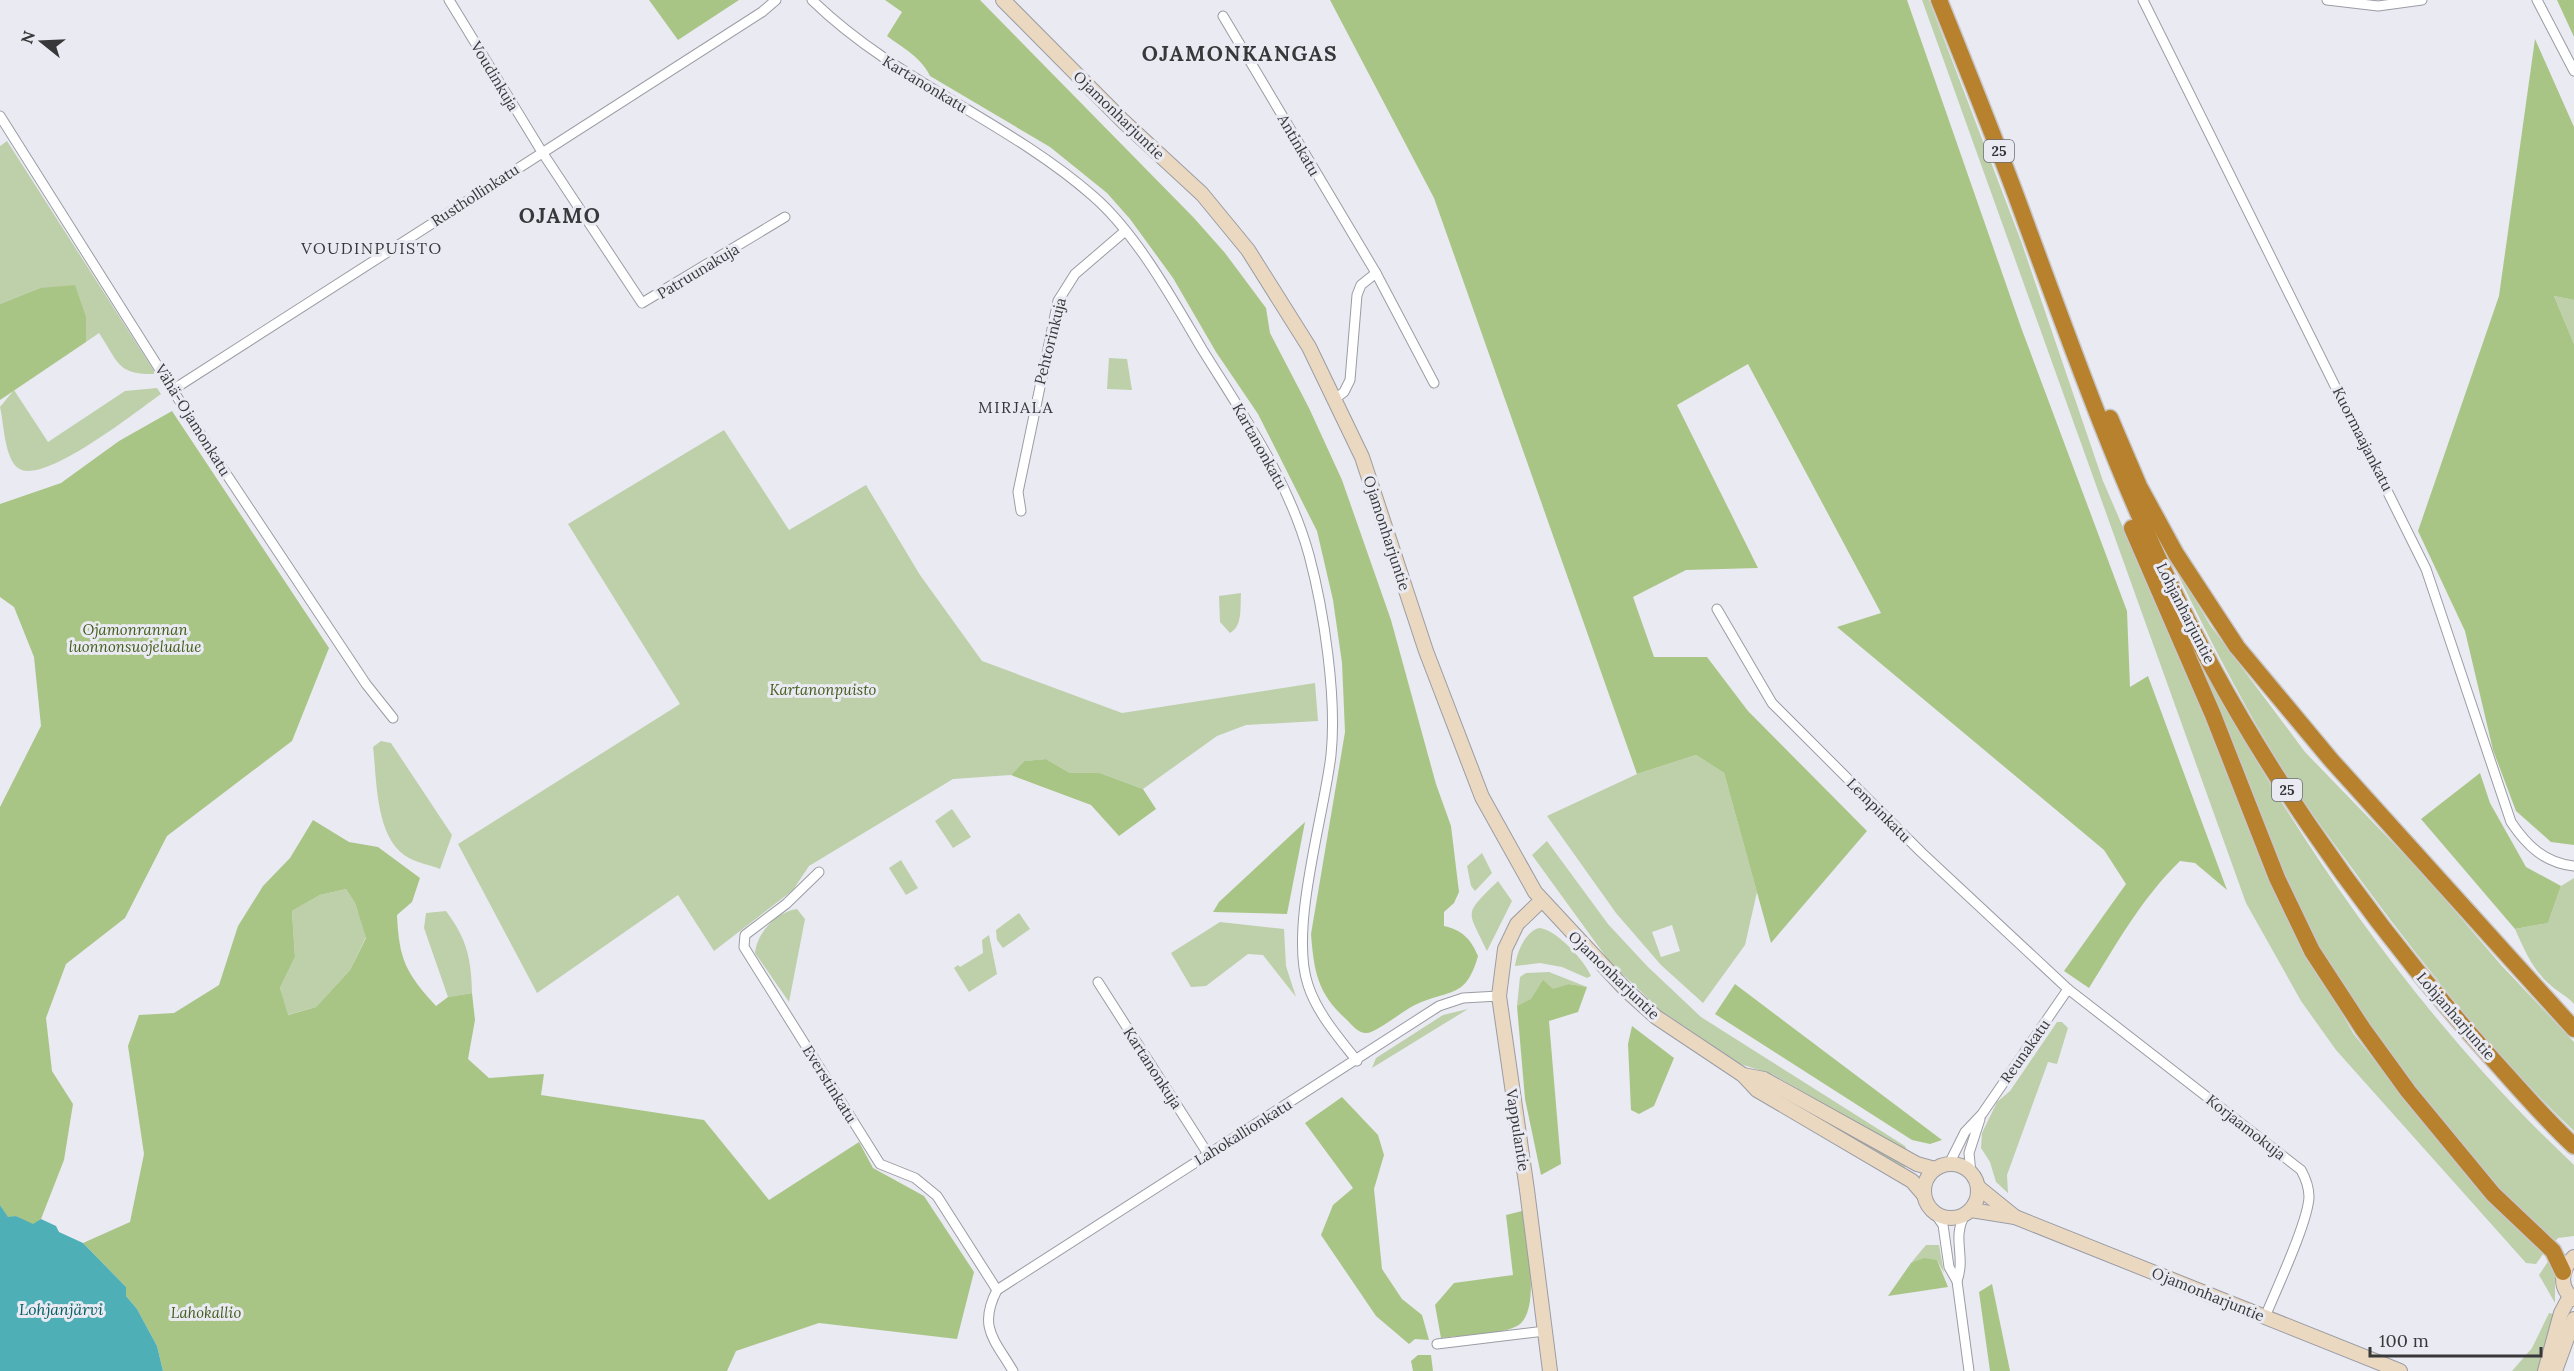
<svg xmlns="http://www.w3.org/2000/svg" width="2574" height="1371" viewBox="0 0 2574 1371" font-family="Lora,serif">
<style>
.green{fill:#bed0aa;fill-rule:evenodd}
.forest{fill:#a9c586;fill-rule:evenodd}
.water{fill:#4eafb6}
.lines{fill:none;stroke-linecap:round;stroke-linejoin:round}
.street-casing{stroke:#9b9ca4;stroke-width:11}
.secondary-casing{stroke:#9b9ca4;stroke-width:16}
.highway-casing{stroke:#c7c7c8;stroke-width:19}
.street{stroke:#fff;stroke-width:9}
.secondary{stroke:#ead9c0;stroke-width:14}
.highway{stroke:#b8812d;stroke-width:16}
.labels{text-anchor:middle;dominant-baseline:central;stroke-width:6;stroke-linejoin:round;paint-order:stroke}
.shield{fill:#eaeaf3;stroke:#6d6d72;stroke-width:1.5}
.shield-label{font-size:14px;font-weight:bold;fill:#38383b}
.street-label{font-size:15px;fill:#38383b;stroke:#eaeaf3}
.park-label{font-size:15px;font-style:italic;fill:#445d1b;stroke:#eaeaf3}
.neighbourhood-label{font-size:16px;letter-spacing:1.5px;fill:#38383b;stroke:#eaeaf3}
.water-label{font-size:16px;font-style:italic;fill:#075e63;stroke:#eaeaf3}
.district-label{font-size:21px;font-weight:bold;letter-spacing:1.5px;fill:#38383b;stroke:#eaeaf3}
</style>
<rect width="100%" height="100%" fill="#eaeaf3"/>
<g class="green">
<polygon points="1922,0 1929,0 2021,241 2103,481 2221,754 2275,895 2353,1033 2445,1150 2506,1215 2540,1247 2543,1254 2536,1264 2526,1263 2336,1050 2301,1001 2246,903"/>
<path d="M7 141 156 374C117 375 119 363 99 333L86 342V317L40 288 0 304V146Z"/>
<polygon points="2554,296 2574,300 2574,344"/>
<polygon points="1109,358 1127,359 1132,390 1107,389"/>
<path d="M157 388 161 394C138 410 42 487 18 468 4 457 4 423 0 407L14 390 48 442 125 391Z"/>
<polygon points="724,430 789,530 866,485 920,575 982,661 1122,713 1315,683 1318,721 1246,725 1217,736 1143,789 1100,773 1070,773 1046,759 1024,761 1011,775 953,779 809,866 793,890 714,951 678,895 537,993 458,844 680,704 568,524"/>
<path d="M2164 546 2210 625 2305 752 2424 875 2502 966 2574 1042V1131C2496 1057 2429 972 2365 886 2336 846 2305 806 2279 763 2236 693 2200 620 2164 546Z"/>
<path d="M1241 593C1240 607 1243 626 1230 633L1220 622 1219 596Z"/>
<path d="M2183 629C2284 824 2413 1014 2574 1165V1236L2558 1238 2554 1243 2500 1190 2439 1120 2334 973 2287 891Z"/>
<path d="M381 741 391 743 452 835 440 869C430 865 418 863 409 858 375 840 377 780 373 747Z"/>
<path d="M1696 755 1724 773 1757 892 1745 945 1703 1003 1661 965 1616 913 1547 816 1637 774ZM1672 925 1680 951 1661 957 1652 932Z"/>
<polygon points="952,809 971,837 953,848 935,821"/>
<polygon points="1547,841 1608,924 1647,966 1701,1017 1905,1146 1908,1152 1772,1074 1740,1064 1661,1011 1609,961 1532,855"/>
<polygon points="1482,853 1492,873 1475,891 1471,886 1467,866"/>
<polygon points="901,860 918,888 906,895 889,868"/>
<path d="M2574 878V1004C2566 995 2556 991 2548 983 2532 968 2524 949 2515 929L2548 923 2561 886Z"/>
<path d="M1498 881 1512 901 1487 951C1467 908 1463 916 1498 881Z"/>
<polygon points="346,889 355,903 366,937 350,970 316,1007 287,1015 280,988 295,957 292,911 320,895"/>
<path d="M797 909 805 919 789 1002 755 953C757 933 776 912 797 909Z"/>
<path d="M446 911C467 939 471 958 472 993L448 997 424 928 426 913Z"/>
<polygon points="1019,913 1030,929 1003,948 997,940 996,930"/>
<polygon points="1220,922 1284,929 1286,966 1296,997 1263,955 1248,954 1206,986 1191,987 1171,953"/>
<path d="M1539 928C1556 929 1585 961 1591 976L1587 978 1562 967 1540 963 1515 966C1517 952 1525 932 1539 928Z"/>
<polygon points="989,935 997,974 969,992 954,968 958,965 960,967 983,953 982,940"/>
<polygon points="1549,972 1587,987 1569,984 1517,1006 1520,977 1526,973"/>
<polygon points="1468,1009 1372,1068 1376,1058 1443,1015"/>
<polygon points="2057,1022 2062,1022 2068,1028 2057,1064 2048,1062 2007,1175 2008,1193 1996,1182 1990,1162 1981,1148 1982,1133 1997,1102 2010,1091"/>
<polygon points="1807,1110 1906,1164 1903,1171 1836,1131"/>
<polygon points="1926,1245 1939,1245 1944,1273 1937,1260 1911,1263"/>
<polygon points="2551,1257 2555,1274 2555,1303 2539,1275"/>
<polygon points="2549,1313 2554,1314 2538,1371 2512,1371 2532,1348"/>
</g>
<g class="forest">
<polygon points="649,0 739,0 678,40"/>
<path d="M885 0H980L1194 218 1225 253 1266 308 1270 333 1309 408 1342 480 1391 620 1436 784 1451 826 1459 892 1454 903 1444 912V926C1462 930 1471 939 1478 956 1466 999 1450 989 1417 1004 1405 1009 1375 1034 1366 1033 1358 1033 1352 1025 1347 1020 1318 994 1314 973 1311 934L1345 732 1342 663 1333 600 1317 531 1258 414 1216 352 1173 278 1130 219 1107 193 1050 147 930 76C921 57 903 48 887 36L902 12Z"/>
<path d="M1330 0H1907L2022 330 2127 611 2130 687 2148 676 2227 890 2195 863 2180 861C2142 898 2117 943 2089 988L2064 971 2126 884 2104 850 1837 627 1881 613 1748 364 1677 405 1758 568 1686 570 1633 597 1654 657H1707L1748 711 1867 831 1771 943 1724 773 1696 755 1637 774 1434 198Z"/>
<polygon points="2557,0 2574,0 2574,37"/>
<polygon points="2535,39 2574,127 2574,300 2554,296 2574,344 2574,845 2551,842 2516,811 2493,750 2465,631 2418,531 2499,296"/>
<polygon points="75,285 86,317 86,342 0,400 0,304 40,288"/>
<polygon points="172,411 329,648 292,741 167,836 125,918 66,964 46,1018 52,1071 73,1104 64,1160 41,1219 33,1225 16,1216 8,1218 0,1205 0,807 41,726 34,657 14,607 0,597 0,504 61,483 119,441"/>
<polygon points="1046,759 1070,773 1100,773 1143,789 1156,809 1119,836 1091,805 1011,775 1024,761"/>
<polygon points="2480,773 2490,803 2526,867 2561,886 2548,923 2515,929 2421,819"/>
<path d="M313 820 349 842 378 847 420 878 412 902 397 915C399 960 406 973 436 1006L448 997 472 993 475 1020 468 1059 489 1078 544 1074 541 1095 704 1120 769 1200 859 1142 873 1168 924 1196 974 1272 957 1339 819 1323 736 1351 727 1371H163L157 1346 137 1309 126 1296V1287L83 1243 130 1222 144 1154 128 1046 139 1015 174 1013 219 985 238 926 263 886 290 858ZM346 889 355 903 366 938 350 970 316 1007 288 1015 280 988 295 957 292 911 320 895Z"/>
<polygon points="1305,822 1287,914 1213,912 1219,902"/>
<polygon points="1543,980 1553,989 1569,984 1587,987 1578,1012 1549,1021 1561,1164 1541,1175 1525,1099 1517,1006 1531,999"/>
<polygon points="1735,984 1942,1140 1930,1144 1912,1140 1715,1014"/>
<polygon points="1632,1026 1674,1058 1654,1106 1639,1114 1631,1110 1628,1044"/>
<polygon points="1342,1097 1378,1135 1384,1155 1374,1189 1382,1269 1402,1299 1422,1315 1429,1340 1415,1339 1409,1344 1376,1316 1321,1235 1333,1205 1353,1188 1305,1123"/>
<path d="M1522 1211C1525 1235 1544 1316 1515 1327 1496 1335 1462 1335 1441 1338L1435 1305 1454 1283 1513 1275 1506 1215Z"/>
<polygon points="1924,1258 1937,1260 1948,1287 1888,1296 1911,1263"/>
<polygon points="1992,1284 2010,1371 1990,1371 1979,1292"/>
<polygon points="1418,1355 1431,1355 1433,1371 1413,1371 1411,1361"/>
</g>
<polygon class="water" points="0,1205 8,1217 16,1216 33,1224 41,1219 56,1226 59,1232 83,1243 126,1287 126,1296 137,1309 157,1346 163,1371 0,1371"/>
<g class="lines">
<defs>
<g id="street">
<polyline points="449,0 542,152 642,303 785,217"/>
<path d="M812 0C895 81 1006 120 1093 196 1136 233 1173 300 1202 349 1243 415 1288 479 1309 555 1324 611 1337 698 1331 755 1324 816 1289 929 1308 985 1317 1013 1339 1038 1357 1061"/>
<path d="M2143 0 2426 569 2511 822C2527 846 2545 863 2574 866"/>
<polyline points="2327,0 2378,6 2422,0"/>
<polyline points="2537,0 2574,71"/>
<polyline points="1223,16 1376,273 1434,383"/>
<polyline points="0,116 215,457 366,684 393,718"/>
<polyline points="174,389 762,12 776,0"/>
<polyline points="1335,399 1344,392 1350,380 1357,295 1361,285 1376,273"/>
<polyline points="1021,511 1018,492 1058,301 1075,274 1124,232"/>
<path d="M1717 609 1772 703 1921 852 2068 989 2301 1170C2306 1179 2309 1187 2309 1197 2308 1222 2276 1290 2265 1317"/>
<polyline points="819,872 786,904 745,935 744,947 880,1164 915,1178 937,1196 997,1290"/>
<polyline points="1098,982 1208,1154"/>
<polyline points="1949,1164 1965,1132 1982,1114 2068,989"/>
<polyline points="1971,1173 1969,1153 1980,1119"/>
<polyline points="1936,1215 1943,1225 1949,1267 1957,1281 1969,1371"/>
<path d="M1957 1281C1966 1256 1952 1240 1964 1216"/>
<polyline points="1437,1344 1545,1331"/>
<path d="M1013 1371C994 1339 978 1327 997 1290L1439 1006 1463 998 1499 996"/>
</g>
<g id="secondary">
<polyline points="1003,0 1123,121 1202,194 1248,250 1309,347 1362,457 1426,651 1482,797 1535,892 1626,990 1656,1017 1743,1075 1757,1090 1912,1181 1924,1195"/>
<polyline points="1541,901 1517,924 1505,949 1499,996 1527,1190 1550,1371"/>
<polyline points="1743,1075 1764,1079 1917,1164 1935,1169"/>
<circle cx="1951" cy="1191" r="27"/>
<polyline points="1978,1187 2015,1217"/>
<polyline points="1971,1210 2015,1217 2400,1371"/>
<path d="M2574 1257C2561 1269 2558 1288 2574 1299"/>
<polyline points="2545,1371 2561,1313 2570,1296"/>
<polyline points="2555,1371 2574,1319"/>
</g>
<g id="highway">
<path d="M1939 0C1969 74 1999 148 2026 223 2070 342 2112 460 2166 575 2243 743 2364 916 2488 1054 2516 1085 2543 1117 2574 1146"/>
<polyline points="2110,418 2139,486 2176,554 2237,647 2332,761 2574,1029"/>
<polyline points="2132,528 2213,715 2277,878 2312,951 2363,1029 2408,1091 2493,1194 2553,1251 2563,1272"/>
</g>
</defs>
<use href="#street" class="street-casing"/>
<use href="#secondary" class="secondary-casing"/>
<use href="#highway" class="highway-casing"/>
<use href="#street" class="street"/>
<use href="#secondary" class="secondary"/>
<use href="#highway" class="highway"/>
</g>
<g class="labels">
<g class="shield">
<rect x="1984" y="140" width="30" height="22" rx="4.5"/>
<rect x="2272" y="779" width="30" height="22" rx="4.5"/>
</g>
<g class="shield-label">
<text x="1999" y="151">25</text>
<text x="2287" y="790">25</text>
</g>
<g class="street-label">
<text transform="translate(495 76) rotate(59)">Voudinkuja</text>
<text transform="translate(925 84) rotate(31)">Kartanonkatu</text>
<text transform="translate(1119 115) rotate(44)">Ojamonharjuntie</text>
<text transform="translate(1299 145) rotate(60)">Antinkatu</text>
<text transform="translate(475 195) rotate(-33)">Rusthollinkatu</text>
<text transform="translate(698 271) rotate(-31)">Patruunakuja</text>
<text transform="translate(1050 341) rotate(-76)">Pehtorinkuja</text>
<text transform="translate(193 420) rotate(58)">Vähä-Ojamonkatu</text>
<text transform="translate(2363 439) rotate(63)">Kuormaajankatu</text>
<text transform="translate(1260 446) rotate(61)">Kartanonkatu</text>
<text transform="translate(1387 533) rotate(72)">Ojamonharjuntie</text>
<text transform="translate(2186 613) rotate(63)">Lohjanharjuntie</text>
<text transform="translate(1879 810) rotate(45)">Lempinkatu</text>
<text transform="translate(1614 975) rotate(44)">Ojamonharjuntie</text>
<text transform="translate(2456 1016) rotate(49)">Lohjanharjuntie</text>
<text transform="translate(2025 1051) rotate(-55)">Reunakatu</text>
<text transform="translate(1153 1068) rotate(57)">Kartanonkuja</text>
<text transform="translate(830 1084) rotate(58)">Everstinkatu</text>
<text transform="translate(2246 1127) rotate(38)">Korjaamokuja</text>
<text transform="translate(1518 1130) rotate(81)">Vappulantie</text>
<text transform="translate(1243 1132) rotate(-32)">Lahokallionkatu</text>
<text transform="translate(2208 1294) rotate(22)">Ojamonharjuntie</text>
</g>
<g class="park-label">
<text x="135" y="629">Ojamonrannan<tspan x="135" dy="17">luonnonsuojelualue</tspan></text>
<text x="823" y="689">Kartanonpuisto</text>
<text x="206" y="1312">Lahokallio</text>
</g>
<g class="neighbourhood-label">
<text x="372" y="248">VOUDINPUISTO</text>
<text x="1016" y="407">MIRJALA</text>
</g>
<g class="water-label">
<text x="61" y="1309">Lohjanjärvi</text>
</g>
<g class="district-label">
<text x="1240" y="53">OJAMONKANGAS</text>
<text x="560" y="215">OJAMO</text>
</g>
</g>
<g transform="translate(42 42) rotate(288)" stroke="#eaeaf3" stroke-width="4.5" paint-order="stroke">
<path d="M0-4.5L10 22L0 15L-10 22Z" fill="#38383b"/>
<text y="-9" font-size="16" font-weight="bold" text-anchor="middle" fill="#38383b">N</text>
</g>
<path d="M2370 1347v9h171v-9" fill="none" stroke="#38383b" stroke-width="3"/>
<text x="2379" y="1347" font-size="18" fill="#38383b" stroke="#eaeaf3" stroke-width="4.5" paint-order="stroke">100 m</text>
</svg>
